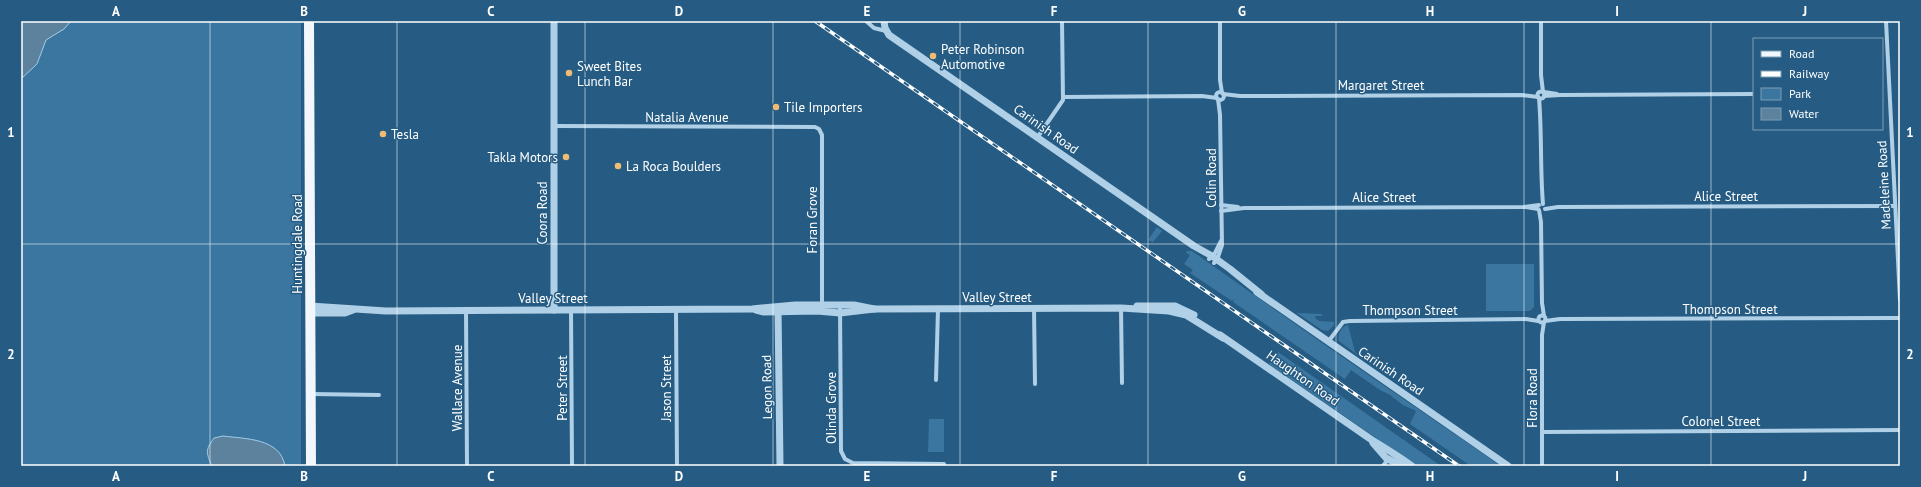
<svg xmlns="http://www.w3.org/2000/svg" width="1921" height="487" viewBox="0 0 1921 487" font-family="'PT Sans',sans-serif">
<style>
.green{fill:#3a76a0}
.water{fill:#5c829d;stroke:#a3cde8}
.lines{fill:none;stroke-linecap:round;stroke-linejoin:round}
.minor{stroke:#afd0e7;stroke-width:4}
.tertiary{stroke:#afd0e7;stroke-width:7}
.primary{stroke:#f1f7fd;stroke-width:10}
.rail-casing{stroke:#fff;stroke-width:3.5}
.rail{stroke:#265c83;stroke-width:2;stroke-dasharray:6;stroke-linecap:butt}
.grid{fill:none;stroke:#fff;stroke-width:1;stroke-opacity:0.55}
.poi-dot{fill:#f0bb74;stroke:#265c83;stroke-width:1.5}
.labels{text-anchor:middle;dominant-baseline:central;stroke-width:3;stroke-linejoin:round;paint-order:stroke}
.poi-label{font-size:13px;fill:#fff;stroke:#265c83;text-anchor:start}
.street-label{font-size:13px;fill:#fff;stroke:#265c83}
.neatline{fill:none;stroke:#fff;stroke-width:1.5}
.grid-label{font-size:13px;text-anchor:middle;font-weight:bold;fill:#fff}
</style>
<rect width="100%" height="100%" fill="#265c83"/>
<g class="green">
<rect x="21" y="21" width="280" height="445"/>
<polygon points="1157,227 1162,231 1153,242 1148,240"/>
<polygon points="1187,251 1192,251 1325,345 1501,466 1471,466 1410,424 1416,411 1403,405 1390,395 1380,390 1351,370 1345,379 1233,302 1234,299 1232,301 1190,273 1193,270 1184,264 1190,255 1186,253"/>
<polygon points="1486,264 1534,264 1534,307 1530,311 1486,311"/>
<polygon points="1295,310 1298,313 1322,314 1322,316 1315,316 1315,318 1319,321 1334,322 1334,325 1328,331 1322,330 1297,313"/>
<path d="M1348 325 1355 352 1363 359 1339 341C1337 334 1341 327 1348 325Z"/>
<polygon points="1278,352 1441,466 1417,466 1269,364"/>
<polygon points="929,419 944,419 944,452 928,452"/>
</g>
<g class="water">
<polygon points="21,21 71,21 64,29 46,40 37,64 21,79"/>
<path d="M223 436C246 439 280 438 285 466H212C206 452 205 451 214 438Z"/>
</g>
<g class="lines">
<g class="minor">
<polyline points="866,21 874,28 886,31"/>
<polyline points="1220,21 1220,80 1222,93"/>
<polyline points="1541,21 1541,75 1543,92"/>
<polyline points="1886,21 1900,300"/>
<circle cx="1541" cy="95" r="3.5"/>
<polyline points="1544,92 1557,94"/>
<circle cx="1220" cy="96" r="4"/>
<polyline points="1223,94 1240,96 1521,95 1538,97"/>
<polyline points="1544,96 1560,95 1754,94"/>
<polyline points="1063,97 1202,96 1217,98"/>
<path d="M1539 98C1542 133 1540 169 1543 204"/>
<polyline points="554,126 815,127 819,129 822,135 822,307"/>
<polyline points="1037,138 1063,100 1062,21"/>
<polyline points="1221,205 1238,207"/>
<polyline points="1526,207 1538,209"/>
<polyline points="1545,209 1558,207 1895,206"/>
<polyline points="1539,210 1541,222 1542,303 1544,316"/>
<polyline points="1221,211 1244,208 1524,207 1539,205"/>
<polyline points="1209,259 1215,253 1221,241"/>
<polyline points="1214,263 1217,260 1222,245 1220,115 1218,99"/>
<polyline points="840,305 841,451 845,459 853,463 944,464"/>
<polyline points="1034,308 1035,384"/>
<polyline points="1121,308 1122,383"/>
<polyline points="466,310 467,466"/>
<polyline points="571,310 572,466"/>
<polyline points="676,310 677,466"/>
<circle cx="1542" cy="319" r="3.5"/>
<polyline points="1545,321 1560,319 1900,318"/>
<polyline points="1328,342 1343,322 1350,321 1526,319 1538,321"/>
<polyline points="936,380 938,309"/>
<polyline points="311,394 379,395"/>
<polyline points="1542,432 1900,430"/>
<polyline points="1383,466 1389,458"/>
<polyline points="1542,466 1542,335 1544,322"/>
</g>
<g class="tertiary">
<polyline points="554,21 554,310"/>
<polyline points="884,21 885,28 889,35 1194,246 1212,256 1230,269 1261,294"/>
<polyline points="1257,292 1508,466"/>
<polyline points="310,306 386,311 752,309 795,305 854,305 874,309"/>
<polyline points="1137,306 1175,306 1194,315"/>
<polyline points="778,308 780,466"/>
<polyline points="756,310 764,312 817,311 840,313 874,309 1121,308 1169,311 1186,315 1223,338"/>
<polyline points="310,313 345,313 353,310"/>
<path d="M1220 335 1369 438C1383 447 1398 456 1412 466"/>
<polyline points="1373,443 1386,458 1402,466"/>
</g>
<polyline class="primary" points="309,21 311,466"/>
<defs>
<polyline id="rail" points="815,21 1459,466"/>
</defs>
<use href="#rail" class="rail-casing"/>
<use href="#rail" class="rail"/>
</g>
<path class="grid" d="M210 21V466M397 21V466M585 21V466M773 21V466M960 21V466M1148 21V466M1336 21V466M1524 21V466M1711 21V466M21 244H1900"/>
<g class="poi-dot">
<circle cx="933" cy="56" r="4"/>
<circle cx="569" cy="73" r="4"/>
<circle cx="776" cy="107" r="4"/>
<circle cx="383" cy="134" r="4"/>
<circle cx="566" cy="157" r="4"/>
<circle cx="618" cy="166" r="4"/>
</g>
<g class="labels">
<g class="poi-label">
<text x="941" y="49">Peter Robinson<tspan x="941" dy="15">Automotive</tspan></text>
<text x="577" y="66">Sweet Bites<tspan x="577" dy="15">Lunch Bar</tspan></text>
<text x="784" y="107">Tile Importers</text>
<text x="391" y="134">Tesla</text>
<text x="558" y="157" text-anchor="end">Takla Motors</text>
<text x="626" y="166">La Roca Boulders</text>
</g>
<g class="street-label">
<text x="1381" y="85">Margaret Street</text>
<text x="687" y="117">Natalia Avenue</text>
<text transform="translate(1046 129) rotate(35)">Carinish Road</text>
<text transform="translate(1211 178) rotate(-90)">Colin Road</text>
<text transform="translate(1884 185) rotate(-93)">Madeleine Road</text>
<text x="1726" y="196">Alice Street</text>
<text x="1384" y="197">Alice Street</text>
<text transform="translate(542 213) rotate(-90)">Coora Road</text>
<text transform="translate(812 220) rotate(-90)">Foran Grove</text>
<text transform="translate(297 244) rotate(-90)">Huntingdale Road</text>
<text x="997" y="297">Valley Street</text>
<text x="553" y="298">Valley Street</text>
<text x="1730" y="309">Thompson Street</text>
<text x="1410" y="310">Thompson Street</text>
<text transform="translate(1391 371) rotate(34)">Carinish Road</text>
<text transform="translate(1303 378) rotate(35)">Haughton Road</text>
<text transform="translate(767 387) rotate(-91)">Legon Road</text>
<text transform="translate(457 388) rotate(-90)">Wallace Avenue</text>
<text transform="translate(562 388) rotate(-90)">Peter Street</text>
<text transform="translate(666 388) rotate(-90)">Jason Street</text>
<text transform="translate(1532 398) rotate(-90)">Flora Road</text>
<text transform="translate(831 408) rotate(-90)">Olinda Grove</text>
<text x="1721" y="421">Colonel Street</text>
</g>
</g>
<rect width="1921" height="487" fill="none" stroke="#265c83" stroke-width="44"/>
<rect x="1753" y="38" width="130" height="92" fill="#265c83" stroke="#7d9db5"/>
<rect x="1761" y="51" width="20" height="6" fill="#f1f7fd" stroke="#7d9db5"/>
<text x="1789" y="58" font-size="12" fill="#ffffff">Road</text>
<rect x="1761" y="71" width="20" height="6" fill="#ffffff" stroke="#7d9db5"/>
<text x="1789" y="78" font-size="12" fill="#ffffff">Railway</text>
<rect x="1761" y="88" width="20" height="12" fill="#3a76a0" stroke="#7d9db5"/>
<text x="1789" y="98" font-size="12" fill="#ffffff">Park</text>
<rect x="1761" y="108" width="20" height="12" fill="#5c829d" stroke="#7d9db5"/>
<text x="1789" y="118" font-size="12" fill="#ffffff">Water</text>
<rect x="22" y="22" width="1877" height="443" class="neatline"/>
<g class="grid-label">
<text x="116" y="16">A</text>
<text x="304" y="16">B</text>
<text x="491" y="16">C</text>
<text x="679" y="16">D</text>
<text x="867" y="16">E</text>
<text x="1054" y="16">F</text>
<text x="1242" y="16">G</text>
<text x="1430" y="16">H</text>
<text x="1617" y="16">I</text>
<text x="1805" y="16">J</text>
<text x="11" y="137">1</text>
<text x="1910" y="137">1</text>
<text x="11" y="359">2</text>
<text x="1910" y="359">2</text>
<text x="116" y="481">A</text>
<text x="304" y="481">B</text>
<text x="491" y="481">C</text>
<text x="679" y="481">D</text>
<text x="867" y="481">E</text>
<text x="1054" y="481">F</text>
<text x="1242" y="481">G</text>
<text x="1430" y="481">H</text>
<text x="1617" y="481">I</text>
<text x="1805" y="481">J</text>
</g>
</svg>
